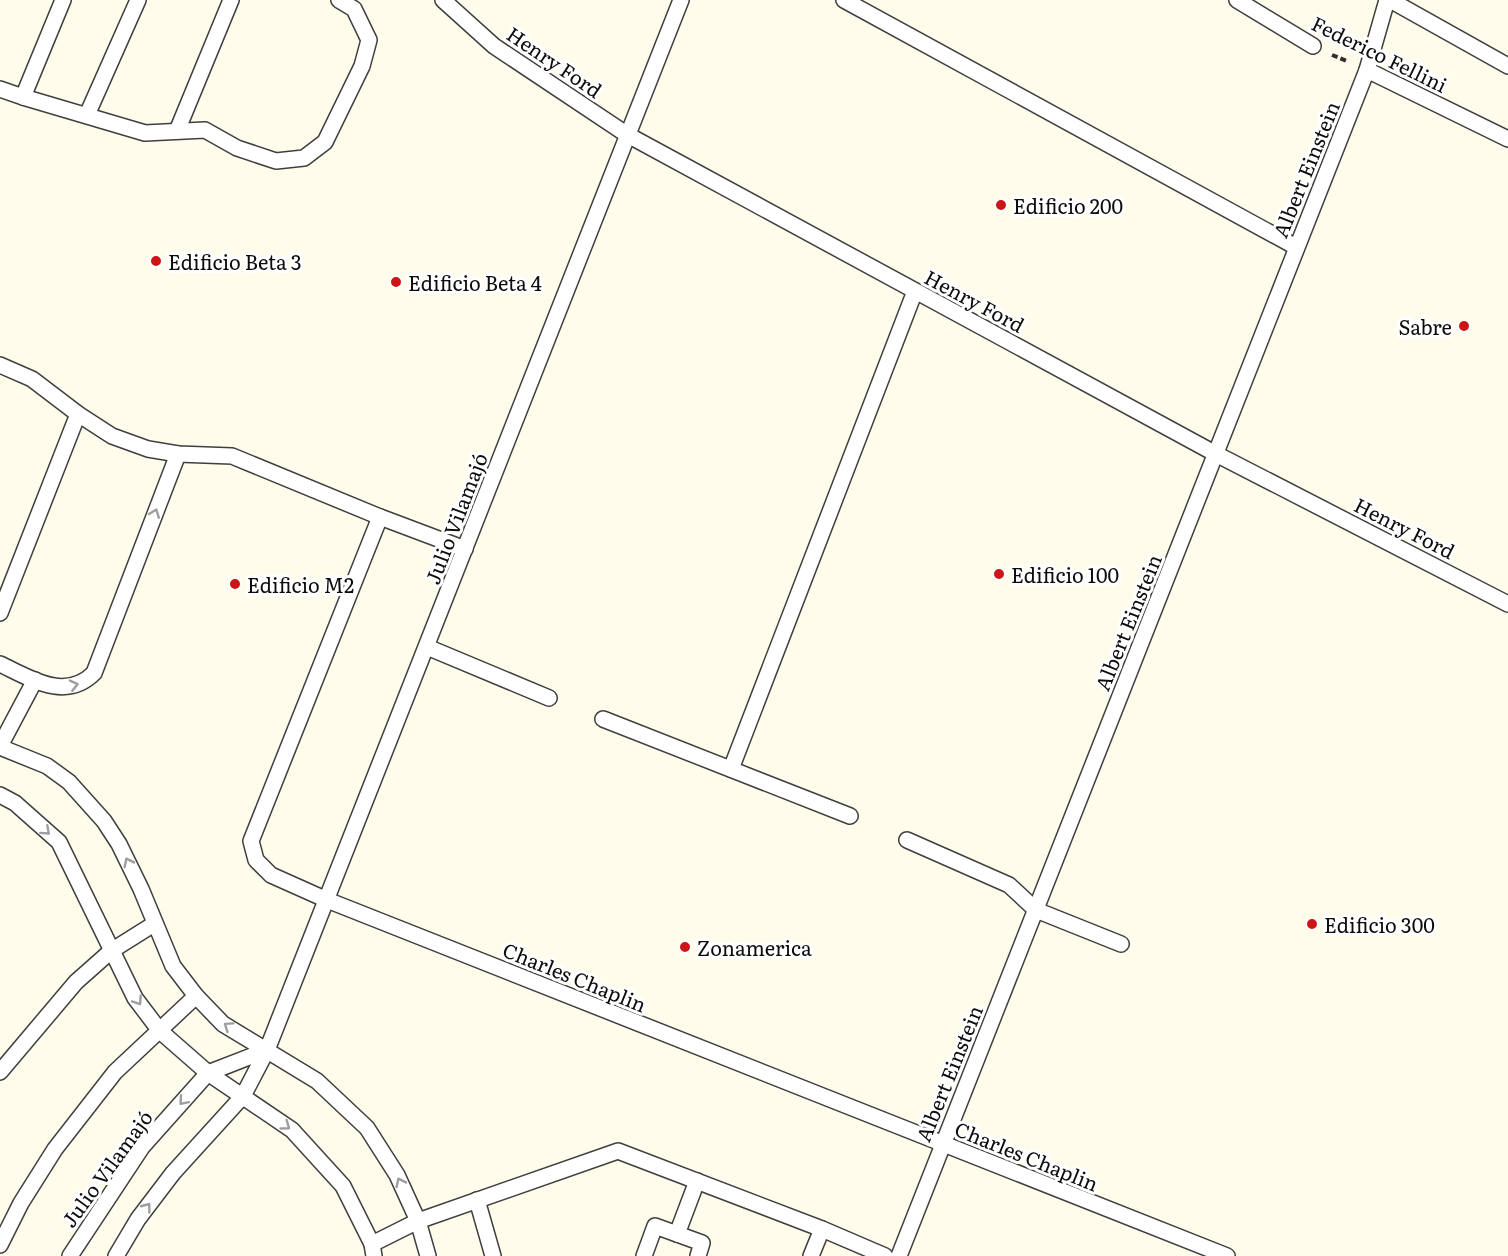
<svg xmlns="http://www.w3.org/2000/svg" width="1508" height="1256" viewBox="0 0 1508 1256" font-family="Literata,serif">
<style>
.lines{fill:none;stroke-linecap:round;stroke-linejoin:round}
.service-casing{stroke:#3f3f3f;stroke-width:18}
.path{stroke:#2e2e2e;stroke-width:4;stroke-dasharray:6 3;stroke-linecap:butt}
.service{stroke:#fff;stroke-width:15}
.oneway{stroke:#9e9e9e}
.poi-dot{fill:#cb1517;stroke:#fff;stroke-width:2}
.labels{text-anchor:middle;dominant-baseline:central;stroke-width:6;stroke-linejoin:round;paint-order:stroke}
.street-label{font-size:20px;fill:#0c0c0c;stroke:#fff}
.poi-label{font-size:20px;fill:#0c0c0c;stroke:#fff;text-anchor:start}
</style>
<rect width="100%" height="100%" fill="#fffceb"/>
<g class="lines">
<defs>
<g id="service">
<polyline points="443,0 494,46 626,134 1216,454 1508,604"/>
<polyline points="844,0 1296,247"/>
<polyline points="1237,0 1313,46"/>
<polyline points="1390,0 1508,66"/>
<polyline points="1367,70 1508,139"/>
<polyline points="0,89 23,97 145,133 205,130 237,148 276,161 304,158 325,142 362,66 369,40 354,9 339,0"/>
<polyline points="23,97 63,0"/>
<polyline points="87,115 138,0"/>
<polyline points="177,131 231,0"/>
<polyline points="0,365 32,379 78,414 112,436 148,449 178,454 232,456 380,517 465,549"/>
<polyline points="380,517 251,841 256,860 271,875 327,900 1227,1256"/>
<polyline points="0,613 78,414"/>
<polyline points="427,647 549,698"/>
<path d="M0 664C30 678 65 702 94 673L178 454"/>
<polyline points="603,719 850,816"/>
<polyline points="0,746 35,680"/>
<polyline points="0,747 47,766 69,782 104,821 119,844 141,889 173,966 196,996 223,1024 317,1081 367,1128 397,1175 418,1221 428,1256"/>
<polyline points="731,769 915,291"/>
<polyline points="0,795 15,803 59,842 135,998 160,1031 208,1073 292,1130 343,1186 372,1244 374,1256"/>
<polyline points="907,840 1009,885 1036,910 1121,944"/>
<polyline points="0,1072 76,982 111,951 154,924"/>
<polyline points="477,1200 493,1256"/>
<polyline points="677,1234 697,1181"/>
<polyline points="372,1244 418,1221 618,1151 822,1229 885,1256"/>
<polyline points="0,1245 21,1203 55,1149 115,1072 196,996"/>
<polyline points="70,1256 142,1147 208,1073 267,1050"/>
<polyline points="116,1256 138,1219 173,1173 243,1096 267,1050 681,0"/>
<polyline points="644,1256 655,1226 702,1243 698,1256"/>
<polyline points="811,1256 822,1229"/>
<polyline points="899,1256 1367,70 1387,0"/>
</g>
</defs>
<use href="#service" class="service-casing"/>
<polyline class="path" points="1332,55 1347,61"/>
<use href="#service" class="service"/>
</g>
<defs><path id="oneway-chevron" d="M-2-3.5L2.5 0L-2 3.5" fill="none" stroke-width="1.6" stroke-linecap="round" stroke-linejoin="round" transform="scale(1.5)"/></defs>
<g class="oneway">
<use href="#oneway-chevron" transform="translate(155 513) rotate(-69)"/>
<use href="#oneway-chevron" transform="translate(74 685) rotate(-13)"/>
<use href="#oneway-chevron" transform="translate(46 831) rotate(42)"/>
<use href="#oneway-chevron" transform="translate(128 862) rotate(-116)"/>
<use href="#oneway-chevron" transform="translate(138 1001) rotate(56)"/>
<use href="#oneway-chevron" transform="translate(228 1026) rotate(-145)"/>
<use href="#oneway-chevron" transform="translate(183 1101) rotate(131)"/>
<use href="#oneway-chevron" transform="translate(286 1126) rotate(36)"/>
<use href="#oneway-chevron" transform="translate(400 1182) rotate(-116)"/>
<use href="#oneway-chevron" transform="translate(147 1207) rotate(-53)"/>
</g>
<g class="poi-dot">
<circle cx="1001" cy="205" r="6"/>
<circle cx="156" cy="261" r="6"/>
<circle cx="396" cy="282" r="6"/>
<circle cx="1464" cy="326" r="6"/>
<circle cx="999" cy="574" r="6"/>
<circle cx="235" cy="584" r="6"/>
<circle cx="1312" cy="924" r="6"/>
<circle cx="685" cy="947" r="6"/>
</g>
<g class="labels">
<g class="street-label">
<text transform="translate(1380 53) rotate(26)">Federico Fellini</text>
<text transform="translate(555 61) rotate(34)">Henry Ford</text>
<text transform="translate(1305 169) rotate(-68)">Albert Einstein</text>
<text transform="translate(975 300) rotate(28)">Henry Ford</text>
<text transform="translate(455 518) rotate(-69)">Julio Vilamajó</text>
<text transform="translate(1405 527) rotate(27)">Henry Ford</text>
<text transform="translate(1127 622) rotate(-68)">Albert Einstein</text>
<text transform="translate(575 976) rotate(22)">Charles Chaplin</text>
<text transform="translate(948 1073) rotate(-68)">Albert Einstein</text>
<text transform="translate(1027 1155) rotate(22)">Charles Chaplin</text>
<text transform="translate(106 1168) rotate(-54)">Julio Vilamajó</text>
</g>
<g class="poi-label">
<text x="1013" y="205">Edificio 200</text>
<text x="168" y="261">Edificio Beta 3</text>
<text x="408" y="282">Edificio Beta 4</text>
<text x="1452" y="326" text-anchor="end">Sabre</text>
<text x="1011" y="574">Edificio 100</text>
<text x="247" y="584">Edificio M2</text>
<text x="1324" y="924">Edificio 300</text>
<text x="697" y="947">Zonamerica</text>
</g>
</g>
</svg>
